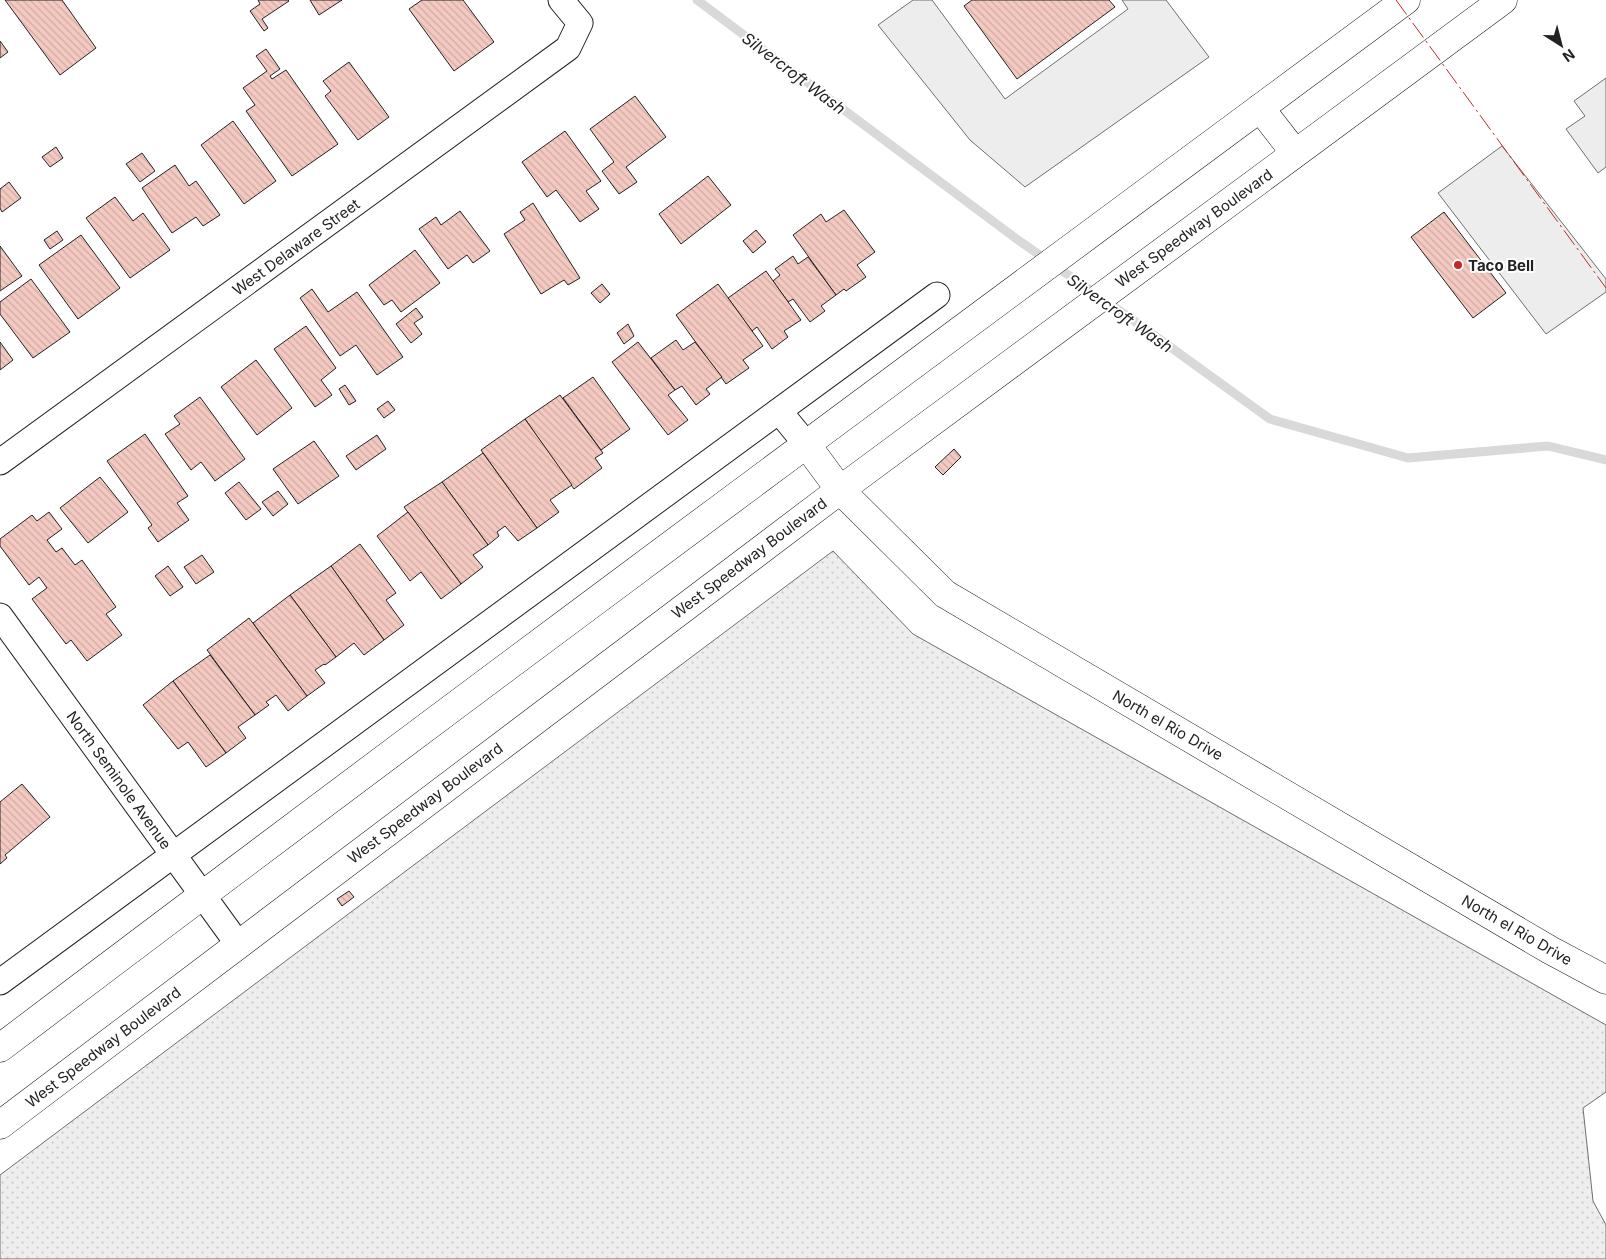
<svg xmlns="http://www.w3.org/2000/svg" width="1606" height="1259" viewBox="0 0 1606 1259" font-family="Inter,sans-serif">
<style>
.grass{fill:url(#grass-dots);stroke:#6f6f6f}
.parking{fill:#ededed;stroke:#6f6f6f}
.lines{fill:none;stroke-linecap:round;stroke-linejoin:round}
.stream{stroke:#d9d9d9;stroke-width:9}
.building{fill:url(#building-back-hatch);stroke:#222}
.street-casing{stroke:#222;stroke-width:27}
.secondary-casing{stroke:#222;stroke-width:29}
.street{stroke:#fff;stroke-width:25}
.secondary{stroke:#fff;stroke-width:28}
.power{stroke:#c62828;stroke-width:1;stroke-dasharray:18 4 2.5 4;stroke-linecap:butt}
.poi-dot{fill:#c62828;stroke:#fff;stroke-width:2}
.labels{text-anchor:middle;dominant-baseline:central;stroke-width:4;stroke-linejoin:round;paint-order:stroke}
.street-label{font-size:15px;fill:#222;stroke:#fff}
.poi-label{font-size:15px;font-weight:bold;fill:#222;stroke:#fff;text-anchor:start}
.water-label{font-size:16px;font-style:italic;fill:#222;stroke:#fff}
</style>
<defs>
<pattern id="grass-dots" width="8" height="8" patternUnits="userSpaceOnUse" patternTransform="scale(1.25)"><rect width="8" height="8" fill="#eee"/><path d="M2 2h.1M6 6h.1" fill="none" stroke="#ccc" stroke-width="1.8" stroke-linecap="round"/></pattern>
<pattern id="building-back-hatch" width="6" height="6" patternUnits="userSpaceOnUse" patternTransform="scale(1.25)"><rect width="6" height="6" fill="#f3c9c0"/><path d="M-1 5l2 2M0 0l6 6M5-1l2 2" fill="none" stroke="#d0aca5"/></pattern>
</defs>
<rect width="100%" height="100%" fill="#fff"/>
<polygon class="grass" points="833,551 913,634 1606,1025 1606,1092 1583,1108 1593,1201 1606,1225 1606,1259 0,1259 0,1175"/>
<g class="parking">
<polygon points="913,0 932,0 1005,99 1128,9 1122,0 1166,0 1209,57 1025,187 970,140 878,25"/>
<polygon points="1606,78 1606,167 1598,173 1566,129 1585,116 1574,101"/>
<polygon points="1502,146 1606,279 1606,292 1546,334 1438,193"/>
</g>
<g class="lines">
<polyline class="stream" points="697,0 1018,240 1133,320 1270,419 1408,458 1548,446 1606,460"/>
</g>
<g class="building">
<polygon points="5,0 62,0 96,48 60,75"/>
<polygon points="258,0 288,0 289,1 262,19 268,28 264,31 250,11 260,4"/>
<polygon points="310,0 342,0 319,15"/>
<polygon points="422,0 463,0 494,42 454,71 409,9"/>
<polygon points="972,0 1109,0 1115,7 1017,79 964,6"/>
<polygon points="0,41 8,52 0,58"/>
<polygon points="266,49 280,69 270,76 272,79 286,70 338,144 292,176 246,111 255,105 243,88 267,71 256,56"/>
<polygon points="349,62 389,117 358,140 325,96 331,91 323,81"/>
<polygon points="635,96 666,137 626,167 637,182 619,194 602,171 614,162 590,129"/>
<polygon points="233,121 276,181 244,204 201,145"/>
<polygon points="565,131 601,181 586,191 599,209 580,222 556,190 547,197 522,162"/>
<polygon points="56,147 63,158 50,167 42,157"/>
<polygon points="142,153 155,171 140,182 126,164"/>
<polygon points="175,165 189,186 196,181 220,215 203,226 196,217 172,233 142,188"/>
<polygon points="708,176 731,205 681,244 659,214"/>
<polygon points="9,182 21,198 2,212 0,208 0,189"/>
<polygon points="115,197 133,221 143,213 170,250 130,278 86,218"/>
<polygon points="533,203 580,278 568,285 564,280 541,294 504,234 525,220 520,212"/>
<polygon points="844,210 875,252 857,265 866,277 846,291 844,289 836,295 793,235 821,214 826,222"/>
<polygon points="460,211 490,251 473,263 467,255 448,269 419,229 436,217 441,225"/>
<polygon points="1444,212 1506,293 1473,318 1411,237"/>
<polygon points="756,230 766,242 753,253 743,241"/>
<polygon points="57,231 63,240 50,249 44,240"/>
<polygon points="81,235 120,288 78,319 39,265"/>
<polygon points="0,246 22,276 0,291"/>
<polygon points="415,250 440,283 401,312 392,300 384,305 369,285"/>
<polygon points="793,256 798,264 808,257 836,295 821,306 825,311 810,322 793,299 788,302 773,281 780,275 775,269"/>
<polygon points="766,271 801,320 784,331 788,337 772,349 757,327 752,331 728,298"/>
<polygon points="31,279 70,332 33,358 0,314 0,302"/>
<polygon points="602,284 610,294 600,303 591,293"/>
<polygon points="718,284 763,346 743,360 749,368 726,384 676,315"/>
<polygon points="312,289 328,312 357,292 403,357 377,375 356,345 340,356 300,298"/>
<polygon points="416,308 423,317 414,323 422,334 411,343 396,324"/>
<polygon points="628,324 634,336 624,344 617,333"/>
<polygon points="306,326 336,368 321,380 332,395 315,407 274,349"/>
<polygon points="676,340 683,350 695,342 722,377 706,389 710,394 696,405 682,386 675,390 651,358"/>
<polygon points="0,342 13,360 0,370"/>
<polygon points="638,342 675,390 668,395 688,420 668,435 612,362"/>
<polygon points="256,360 292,408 257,435 221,387"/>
<polygon points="593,377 630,429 601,450 563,398"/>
<polygon points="345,385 356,401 349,405 339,389"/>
<polygon points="560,395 603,453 595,458 602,468 574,489 525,419"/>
<polygon points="200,397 245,459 215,481 201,462 191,470 165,434 180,424 174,416"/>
<polygon points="388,401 395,410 384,418 377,409"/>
<polygon points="525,419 572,485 550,500 559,512 537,528 481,450"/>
<polygon points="145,434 188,496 177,503 189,520 158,542 148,528 152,525 107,461"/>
<polygon points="377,435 386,449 356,470 346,456"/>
<polygon points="314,441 339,476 298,504 273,469"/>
<polygon points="954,449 961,457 943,475 935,467"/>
<polygon points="483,453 537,528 518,541 505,526 497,532 499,536 488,545 442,482"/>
<polygon points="100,477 128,512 88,543 60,508"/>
<polygon points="239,482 261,509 246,520 225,493"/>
<polygon points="442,482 488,545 473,555 483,567 461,584 404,507"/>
<polygon points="278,491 288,504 273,516 262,502"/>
<polygon points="49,512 62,529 47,540 56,552 62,548 75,565 82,560 116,607 106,614 122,635 87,661 71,640 66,644 32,599 47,588 39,577 29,585 0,546 0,539 32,515 37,521"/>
<polygon points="408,512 461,584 441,599 421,572 410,581 377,536"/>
<polygon points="360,544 396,593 386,600 404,625 384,640 331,566"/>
<polygon points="202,555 214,572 196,584 184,567"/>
<polygon points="168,566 183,587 170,596 155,576"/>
<polygon points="331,566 384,640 364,655 354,643 336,657 290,595"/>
<polygon points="290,595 336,657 325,665 324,664 315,670 325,683 307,696 253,623"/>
<polygon points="249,618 307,696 288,711 276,695 266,702 269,705 255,715 207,650"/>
<polygon points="210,655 255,715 238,727 246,738 226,753 173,681"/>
<polygon points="173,681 226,753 206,767 188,742 178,749 143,705"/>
<polygon points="22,784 50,817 5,855 7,858 0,864 0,802"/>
<polygon points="349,891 354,897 342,906 337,899"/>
</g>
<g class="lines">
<defs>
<g id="street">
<polyline points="779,411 806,444"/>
<polyline points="0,462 568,48 580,23 561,0"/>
<polyline points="0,616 238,944"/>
<polyline points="0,982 937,295"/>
</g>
<g id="secondary">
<polyline points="1260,108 1295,153"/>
<polyline points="806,444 840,490 945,594 1550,950 1606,980"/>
<path d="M0 1048C466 695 936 348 1406 0"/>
<polyline points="0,1125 840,490 1503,0"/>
</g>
</defs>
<use href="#street" class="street-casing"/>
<use href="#secondary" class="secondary-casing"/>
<use href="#street" class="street"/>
<use href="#secondary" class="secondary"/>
<polyline class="power" points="1396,0 1606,288"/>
</g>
<circle class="poi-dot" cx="1458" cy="265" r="5"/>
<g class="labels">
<g class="street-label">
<text transform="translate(1194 228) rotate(-36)">West Speedway Boulevard</text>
<text transform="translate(296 247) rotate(-36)">West Delaware Street</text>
<text transform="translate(749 558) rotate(-37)">West Speedway Boulevard</text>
<text transform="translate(1168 725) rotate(30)">North el Rio Drive</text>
<text transform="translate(119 780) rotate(54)">North Seminole Avenue</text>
<text transform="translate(425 803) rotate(-37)">West Speedway Boulevard</text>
<text transform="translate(1517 930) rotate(30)">North el Rio Drive</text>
<text transform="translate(103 1047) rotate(-37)">West Speedway Boulevard</text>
</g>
<g class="poi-label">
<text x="1468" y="265">Taco Bell</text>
</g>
<g class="water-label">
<text transform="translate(794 73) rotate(37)">Silvercroft Wash</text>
<text transform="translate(1120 313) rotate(35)">Silvercroft Wash</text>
</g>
</g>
<g transform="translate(1561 45) rotate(144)" stroke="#ffffff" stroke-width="4" paint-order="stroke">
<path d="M0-4L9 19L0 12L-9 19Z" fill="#222222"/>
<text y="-8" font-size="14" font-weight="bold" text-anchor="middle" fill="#222222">N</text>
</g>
</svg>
